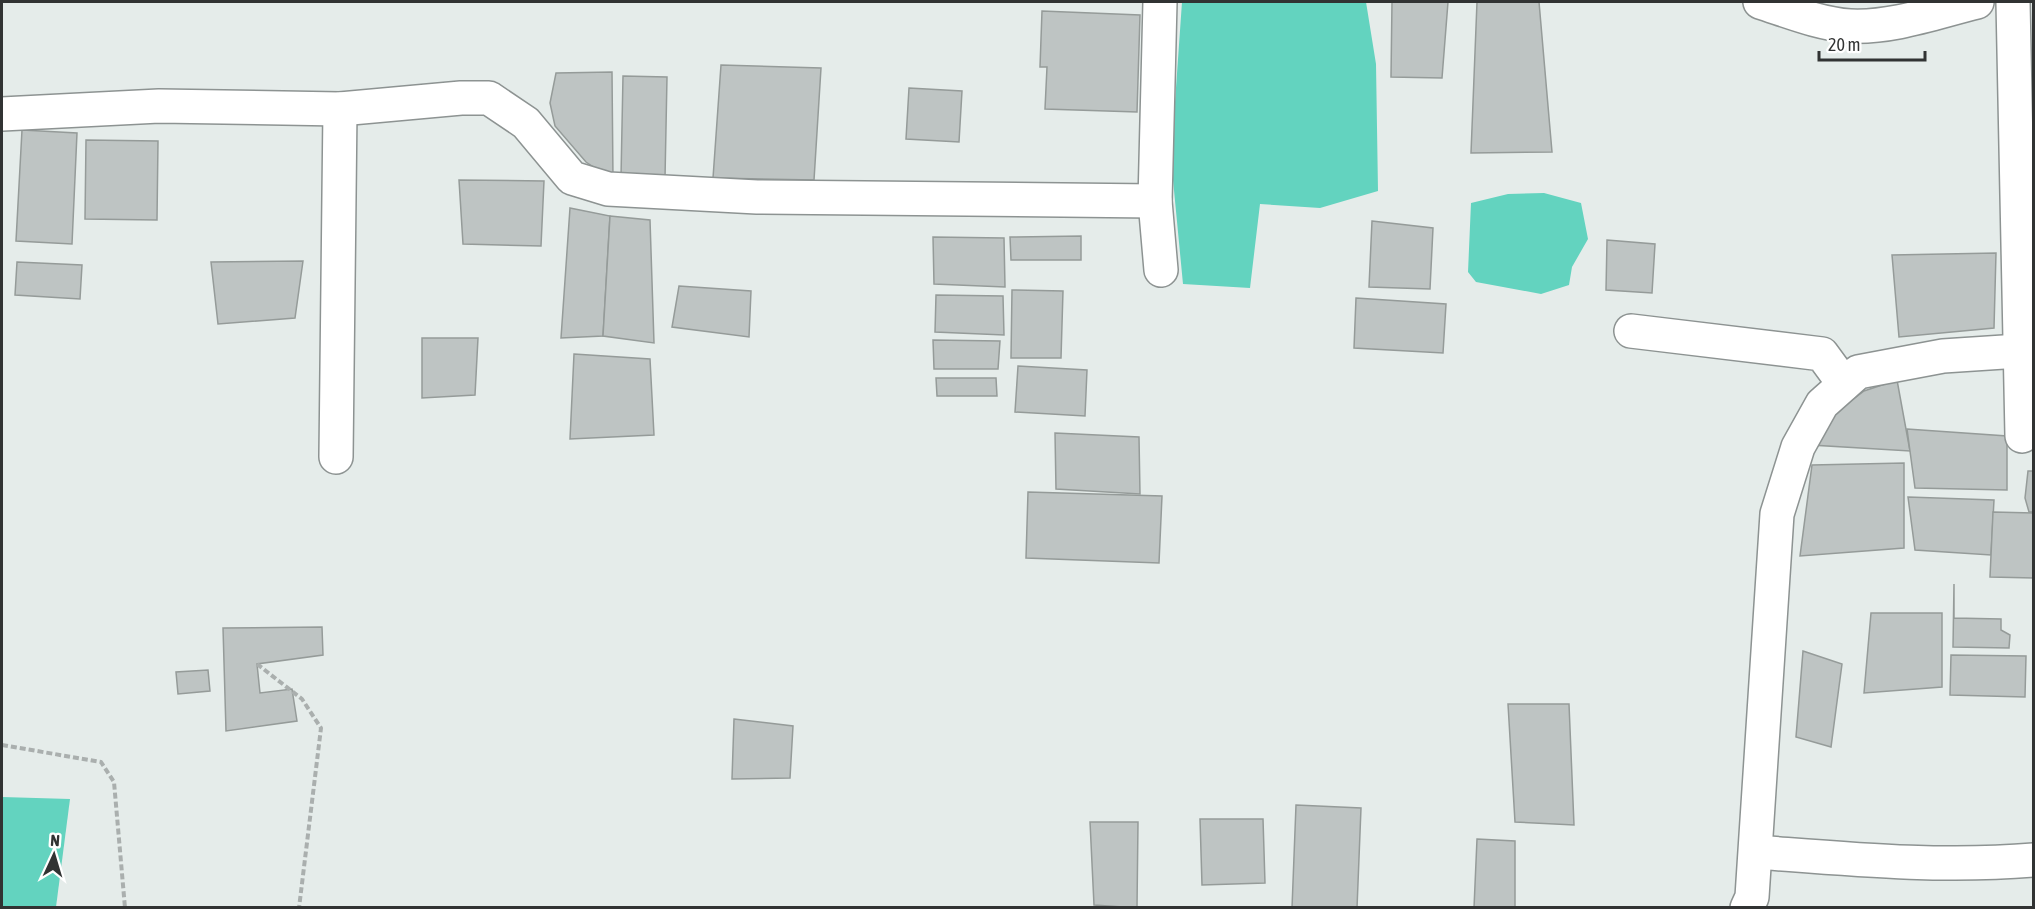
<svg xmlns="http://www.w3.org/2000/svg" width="2035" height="909" viewBox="0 0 2035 909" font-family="'Asap Condensed',sans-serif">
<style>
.water{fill:#63d3bf}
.building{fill:#bec4c3;stroke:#959b99;stroke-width:1.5}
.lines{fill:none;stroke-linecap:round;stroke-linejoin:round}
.minor-casing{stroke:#8d9392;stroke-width:36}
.path{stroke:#aaafae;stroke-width:4;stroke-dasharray:6 3;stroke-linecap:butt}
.minor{stroke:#fff;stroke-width:33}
</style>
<rect width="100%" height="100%" fill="#e5ecea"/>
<g class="water">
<polygon points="1182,2 1366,2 1376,64 1378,191 1320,208 1260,204 1250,288 1183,284 1171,159"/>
<polygon points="1544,193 1581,203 1588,239 1572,267 1569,285 1541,294 1476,282 1468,272 1471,203 1508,194"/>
<polygon points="2,797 70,799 56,907 2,907"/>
</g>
<g class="building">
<polygon points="1392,2 1448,2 1442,78 1391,77"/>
<polygon points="1477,2 1539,2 1552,152 1471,153"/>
<polygon points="1042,11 1140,15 1137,112 1045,109 1047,67 1040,67"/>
<polygon points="721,65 821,68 814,180 713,178"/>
<polygon points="612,72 613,180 586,162 555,126 550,103 556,73"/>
<polygon points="623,76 667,77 665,178 621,177"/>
<polygon points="909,88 962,91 959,142 906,139"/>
<polygon points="22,130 77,133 72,244 16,241"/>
<polygon points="86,140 158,141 157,220 85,219"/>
<polygon points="459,180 544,181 541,246 463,244"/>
<polygon points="570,208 610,216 603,336 561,338"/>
<polygon points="610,216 650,220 654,343 603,336"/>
<polygon points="1372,221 1433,228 1430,289 1369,287"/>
<polygon points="1081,236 1081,260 1011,260 1010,237"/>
<polygon points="933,237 1004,238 1005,287 934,284"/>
<polygon points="1607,240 1655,244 1652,293 1606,290"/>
<polygon points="1996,253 1994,328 1899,337 1892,255"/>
<polygon points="303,261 295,318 218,324 211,262"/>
<polygon points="17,262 82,265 80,299 15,295"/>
<polygon points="679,286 751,291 749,337 672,327"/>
<polygon points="1012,290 1063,291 1061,358 1011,358"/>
<polygon points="936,295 1003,296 1004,335 935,332"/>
<polygon points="1356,298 1446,304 1443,353 1354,348"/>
<polygon points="422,338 478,338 475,395 422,398"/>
<polygon points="933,340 1000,341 998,369 934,369"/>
<polygon points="574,354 650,359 654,435 570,439"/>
<polygon points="1018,366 1087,370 1085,416 1015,412"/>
<polygon points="936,378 996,378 997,396 937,396"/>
<polygon points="1897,380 1910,451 1811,445 1839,410 1864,391"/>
<polygon points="1907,429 2007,436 2007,490 1915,488"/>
<polygon points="1055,433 1139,437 1140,494 1056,489"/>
<polygon points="1904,463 1904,548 1800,556 1812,465"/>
<polygon points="2028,471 2034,471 2034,512 2029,512 2025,498"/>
<polygon points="1028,492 1162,496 1159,563 1026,558"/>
<polygon points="1908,497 1994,500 1991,555 1915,550"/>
<polygon points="1993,512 2034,513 2034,578 1990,577"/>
<polygon points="1954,584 1954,618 2001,619 2001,630 2010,635 2009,648 1953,647"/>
<polygon points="1871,613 1942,613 1942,687 1864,693"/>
<polygon points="322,627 323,655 257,664 260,693 292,689 297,721 226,731 223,628"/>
<polygon points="1803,651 1842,664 1831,747 1796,737"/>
<polygon points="1951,655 2026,656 2025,697 1950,695"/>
<polygon points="208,670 210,691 178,694 176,672"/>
<polygon points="1508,704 1569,704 1574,825 1515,822"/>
<polygon points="734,719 793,726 790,778 732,779"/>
<polygon points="1296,805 1361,808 1357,908 1292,908"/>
<polygon points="1200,819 1263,819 1265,883 1202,885"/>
<polygon points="1090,822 1138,822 1137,908 1094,905"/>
<polygon points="1477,839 1515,841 1515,908 1474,908"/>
</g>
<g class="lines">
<defs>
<g id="minor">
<polyline points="1160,2 1155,201 1161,270"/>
<path d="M1760 2C1788 11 1820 24 1850 26 1893 28 1936 12 1977 2"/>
<polyline points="2013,2 2022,436"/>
<polyline points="2,114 159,106 340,109 461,98 489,98 526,123 572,178 608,189 757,197 1155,201"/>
<polyline points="1631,331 1822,354 1844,384"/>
<polyline points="336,457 340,109"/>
<path d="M1756 852C1849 859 1940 868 2034 860"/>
<polyline points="1747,908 1752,897 1777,514 1798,447 1822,404 1858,372 1943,356 2019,351"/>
</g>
</defs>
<use href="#minor" class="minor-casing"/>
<g class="path">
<polyline points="257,664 302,699 321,728 299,908"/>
<polyline points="2,745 101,762 114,782 125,908"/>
</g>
<use href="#minor" class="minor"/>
</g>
<rect width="2035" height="909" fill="none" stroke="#313333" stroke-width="6"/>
<g transform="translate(54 855) rotate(4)" stroke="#ffffff" stroke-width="4.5" paint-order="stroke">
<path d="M0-4.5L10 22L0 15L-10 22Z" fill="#313333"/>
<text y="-9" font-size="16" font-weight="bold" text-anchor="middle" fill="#313333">N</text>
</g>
<path d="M1819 51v9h106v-9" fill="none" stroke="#313333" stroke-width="3"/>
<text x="1828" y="51" font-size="18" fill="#313333" stroke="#ffffff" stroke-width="4.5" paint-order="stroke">20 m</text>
</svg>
